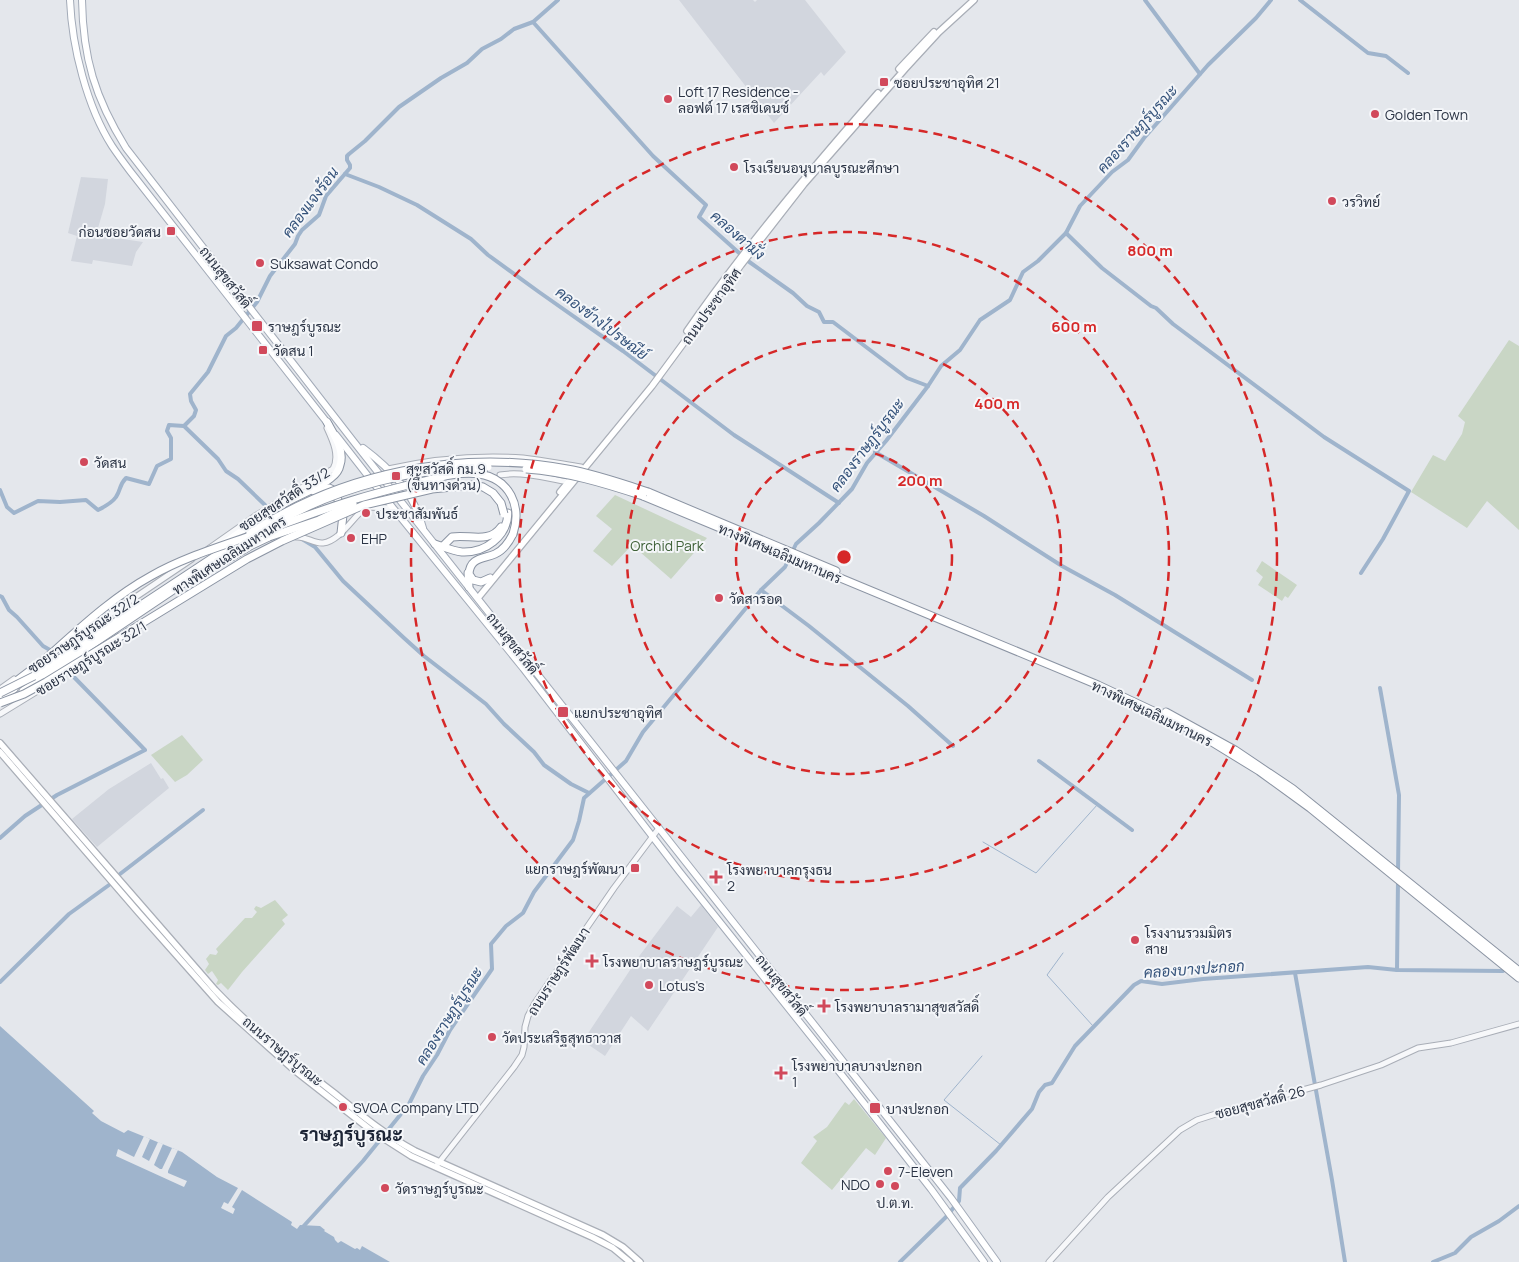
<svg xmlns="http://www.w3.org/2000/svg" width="1519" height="1262" viewBox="0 0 1519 1262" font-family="Manrope,Sarabun,sans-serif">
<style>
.built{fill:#d2d6de}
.green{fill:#c9d6c5}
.water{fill:#9fb4cc}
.pier{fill:#e4e7ec}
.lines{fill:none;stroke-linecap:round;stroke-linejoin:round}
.stream{stroke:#9fb4cc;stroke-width:1}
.canal{stroke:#9fb4cc;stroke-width:4}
.tertiary-casing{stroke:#a9aeb7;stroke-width:7}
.secondary-casing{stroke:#a9aeb7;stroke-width:8}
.primary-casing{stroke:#a3abb8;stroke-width:8}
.motorway-casing{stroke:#8b94a3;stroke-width:9}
.tertiary{stroke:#f7f8fa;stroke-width:5}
.secondary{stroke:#fff;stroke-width:5.5}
.primary{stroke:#fff;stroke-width:6}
.motorway{stroke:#fff;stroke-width:7}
.motorway-bridge-casing{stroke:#8b94a3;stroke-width:9;stroke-linecap:butt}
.motorway-bridge{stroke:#fff;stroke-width:7}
.ring{fill:none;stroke:#d62828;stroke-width:2.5;stroke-dasharray:9 6}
.poi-dot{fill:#d1495b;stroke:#f4f6f9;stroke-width:2}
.labels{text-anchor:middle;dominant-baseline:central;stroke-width:4;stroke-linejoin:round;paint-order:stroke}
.poi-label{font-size:14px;fill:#2b3445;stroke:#f4f6f9;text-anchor:start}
.street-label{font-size:14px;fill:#2b3445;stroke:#f4f6f9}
.park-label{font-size:14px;fill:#3f6138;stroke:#f4f6f9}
.water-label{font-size:15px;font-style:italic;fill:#34527a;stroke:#f4f6f9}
.district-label{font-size:19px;font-weight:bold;fill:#1d2536;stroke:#f4f6f9}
.centre{fill:#d62828;stroke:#f4f6f9;stroke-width:2.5}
.ring-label{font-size:15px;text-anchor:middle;font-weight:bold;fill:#d62828;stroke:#f4f6f9;stroke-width:4;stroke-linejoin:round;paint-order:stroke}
</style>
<rect width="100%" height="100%" fill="#e4e7ec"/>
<g class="built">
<polygon points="679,0 753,0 755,2 757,0 805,0 846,52 824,76 821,72 774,123"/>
<polygon points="81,177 108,179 105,204 96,235 143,242 136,252 132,266 93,260 92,264 71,261 77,236 68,233"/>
<polygon points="151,763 161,779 163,778 169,788 97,847 72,819 109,789"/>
<polygon points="701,905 718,927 648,1031 631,1016 605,1056 583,1041 640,955 677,906 691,917"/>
</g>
<g class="green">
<polygon points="1509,340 1519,346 1519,530 1487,501 1467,528 1411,492 1433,455 1445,461 1462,434 1465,422 1458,416"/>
<polygon points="615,495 707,538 671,579 632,545 612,566 593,551 612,529 596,516"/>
<polygon points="1262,561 1297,585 1288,598 1285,596 1282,601 1258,585 1263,577 1256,571"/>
<polygon points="182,735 203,760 187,775 175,782 151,755"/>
<polygon points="275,900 288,915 282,920 285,924 242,972 228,990 221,983 218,985 216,984 218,980 212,971 208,974 205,970 209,964 206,959 210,954 216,955 218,952 216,949 245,918 252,918 257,912 254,909 256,906 261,908"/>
<polygon points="854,1099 886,1138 875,1155 866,1148 832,1190 801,1163 817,1141 813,1137 827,1127 845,1102 849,1105"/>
</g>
<polygon class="water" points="0,1026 94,1111 92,1113 101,1121 124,1133 128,1130 182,1152 217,1177 238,1188 228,1204 224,1202 221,1208 233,1214 235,1209 232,1207 242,1190 292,1222 291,1225 297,1229 300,1225 320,1226 325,1230 324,1231 334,1237 335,1240 338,1243 341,1241 355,1249 357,1248 360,1250 362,1246 390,1262 0,1262"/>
<polygon class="pier" points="144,1136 150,1139 142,1157 149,1161 158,1142 163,1144 154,1165 160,1169 162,1169 172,1148 178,1150 168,1171 168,1173 187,1181 184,1187 116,1156 118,1149 134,1157"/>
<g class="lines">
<g class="stream">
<polyline points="983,842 1036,873 1098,804"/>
<polyline points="1063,953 1047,975 1093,1026"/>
<polyline points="982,1056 944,1100 1001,1145"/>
</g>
<g class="canal">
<polyline points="1145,0 1200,74"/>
<polyline points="1300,0 1368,53 1386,56 1408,73"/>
<polyline points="533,22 653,156 706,205 699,217 748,261 793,293 807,306 819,312 824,322 833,322 907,378 928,386"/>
<polyline points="345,174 379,187 417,205 471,239 488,255 539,292 623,351 734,435 839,503"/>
<polyline points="1066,233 1102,268 1151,306 1156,308 1173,324 1324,437 1409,491 1383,539 1361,573"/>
<polyline points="184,426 218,459 226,471 238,479 265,505"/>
<polyline points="875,452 984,516 1062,566 1115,595 1252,680"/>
<path d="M0 490 7 507 14 513 38 501 60 502 86 500 98 510C104 507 112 503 116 497 121 490 119 485 126 478L149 484 157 466 171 459V438L167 431 169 425 184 426 194 416 196 410 191 401 190 394 208 372 226 336 236 328 257 302 270 276 295 244 298 236 302 230 319 215 326 196 350 168V165L347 160V156L349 154 365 141 399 107 441 78 467 63 482 49 501 39 514 29 533 22 558 0"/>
<polyline points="302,539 315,547 343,581 404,638 424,656 486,704 504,724 534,752 544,765 571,784 589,793"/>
<polyline points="761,590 809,626 908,706 953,746"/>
<polyline points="0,596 2,597 9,610 17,617 43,646 50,650"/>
<polyline points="1380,688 1399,795 1398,873"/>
<polyline points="1039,761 1132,830"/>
<polyline points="0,838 25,816 57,795 145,750 71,674"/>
<polyline points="120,874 203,810"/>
<polyline points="1397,970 1398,880"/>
<polyline points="1295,973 1332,1180 1345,1262"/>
<polyline points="0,982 69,914 109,885"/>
<polyline points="301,1229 363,1161 409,1104 423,1076 437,1055 450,1030 492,969 491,944 506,926 523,913 534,892 573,840 579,821 584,798 626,761 643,732 761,590 785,567 796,544 819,523 852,489 867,463 886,441 928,386 941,366 960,350 980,320 1010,300 1023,272 1038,261 1066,233 1080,206 1112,172 1128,160 1144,138 1208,65 1256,18 1271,0"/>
<polyline points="900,1262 946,1217 959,1201 960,1188 996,1151 1032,1109 1039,1092 1045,1085 1052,1083 1075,1046 1134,985 1141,981 1162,984 1203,979 1368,967 1397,970 1503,971"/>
<polyline points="1433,1262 1455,1253 1471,1237 1499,1221 1519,1206"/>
</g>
<defs>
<g id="tertiary">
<path d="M388 469C432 459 478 455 523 458 542 460 562 464 581 467"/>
<path d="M500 475C521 471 547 478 568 482"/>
<path d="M296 537C306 536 314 544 323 543 340 541 353 517 366 507L393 508"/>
<path d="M208 549 255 516 333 469C340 456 333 441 327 428"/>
<polyline points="66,644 192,559"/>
<polyline points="0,689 14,679"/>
<polyline points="0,714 44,687"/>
<polyline points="437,1165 514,1067 522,1055 524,1047 525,1027 528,1016 535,1003 614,888 659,828"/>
<polyline points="1049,1262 1108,1197 1180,1130 1197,1120 1222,1112 1321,1085 1381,1065 1418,1048 1451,1043 1519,1024"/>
</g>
<g id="secondary">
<polyline points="899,69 934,32"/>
<path d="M687 331C745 247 811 170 878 93"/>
<polyline points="560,492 575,474"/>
<polyline points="478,598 652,386 741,265 804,184 905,69 939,32 974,0"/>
<path d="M0 743 215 990C251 1028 293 1061 334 1093 360 1114 385 1135 415 1151L603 1235 623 1247 640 1262"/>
<polyline points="0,752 139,913 218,1002 293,1069 372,1131 411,1156 592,1237 613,1248 630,1262"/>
</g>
<g id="primary">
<path d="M70 0C72 47 87 107 112 146 118 155 124 163 130 171L329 425"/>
<path d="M82 0C83 58 95 98 126 148L354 442 951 1198 997 1262"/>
<polyline points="336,435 393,508 523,668 679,871 845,1079 931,1189 984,1262"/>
<path d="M363 448C391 469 414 493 423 528"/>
</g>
<g id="motorway">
<polyline points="314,491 329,488 335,491 343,515 341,533"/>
<polyline points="648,492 836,571"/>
<polyline points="643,496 1098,685 1164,716 1202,736 1259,771 1310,808 1519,978"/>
<path d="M435 544C444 547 453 551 462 552 485 553 507 537 508 513"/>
<path d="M222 545C243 530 264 515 287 502 301 494 319 488 331 478 335 475 339 471 340 465 345 450 334 435 327 422"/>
<path d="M442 547 452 537C469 534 489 544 501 527"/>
<polyline points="225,561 252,545 269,537"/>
<polyline points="468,573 469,587"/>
<path d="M490 578 481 582 473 580 469 574C470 557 484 559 495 554 504 550 509 542 513 534"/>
<polyline points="29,679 235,543"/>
<polyline points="11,685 44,660"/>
<polyline points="23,691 246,541"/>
<polyline points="0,698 14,689"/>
<polyline points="1166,712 1235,750 1293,789 1519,971"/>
</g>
</defs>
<use href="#tertiary" class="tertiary-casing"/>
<use href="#secondary" class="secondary-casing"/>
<use href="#primary" class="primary-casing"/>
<use href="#motorway" class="motorway-casing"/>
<use href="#tertiary" class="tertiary"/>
<use href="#secondary" class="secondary"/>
<use href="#primary" class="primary"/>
<use href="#motorway" class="motorway"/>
<defs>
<g id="motorway-bridge">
<path d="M526 469C567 472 604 483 643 496"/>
<path d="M276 523C340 486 415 468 488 467"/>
<path d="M250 533C343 473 458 449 567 469 595 474 621 483 648 492"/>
<polyline points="269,537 319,520 353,504"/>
<path d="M44 660C78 630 111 598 151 576 186 556 226 545 264 531 293 521 323 509 353 500 373 494 392 489 412 484 434 479 456 471 479 474 510 479 522 506 513 534"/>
<polyline points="0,693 34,676"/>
<polyline points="0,703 24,694 46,682 247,559 282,541 364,505 432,489 472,485 483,487 493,493 501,503 504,514"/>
</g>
</defs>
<use href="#motorway-bridge" class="motorway-bridge-casing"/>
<use href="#motorway-bridge" class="motorway-bridge"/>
</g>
<g class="ring">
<circle cx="844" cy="557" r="108"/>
<circle cx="844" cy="557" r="217"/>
<circle cx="844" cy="557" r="325"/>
<circle cx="844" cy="557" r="433"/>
</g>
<g class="poi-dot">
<rect x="879" y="77" width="10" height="10" rx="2.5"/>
<circle cx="668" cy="99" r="5"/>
<circle cx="1375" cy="114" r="5"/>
<circle cx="734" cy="167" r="5"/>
<circle cx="1332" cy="201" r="5"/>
<rect x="166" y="226" width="10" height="10" rx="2.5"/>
<circle cx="260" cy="263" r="5"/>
<rect x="251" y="320" width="12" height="12" rx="2.5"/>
<rect x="258" y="345" width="10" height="10" rx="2.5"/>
<circle cx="84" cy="462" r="5"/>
<rect x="391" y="471" width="10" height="10" rx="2.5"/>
<circle cx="366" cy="513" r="5"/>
<circle cx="351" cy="538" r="5"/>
<circle cx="719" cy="598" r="5"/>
<rect x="557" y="706" width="12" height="12" rx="2.5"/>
<rect x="630" y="863" width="10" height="10" rx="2.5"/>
<path d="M713.5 869.5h5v5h5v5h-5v5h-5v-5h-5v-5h5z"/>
<circle cx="1135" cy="940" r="5"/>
<path d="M589.5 953.5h5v5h5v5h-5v5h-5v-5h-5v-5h5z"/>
<circle cx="649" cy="985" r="5"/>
<path d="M821.5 998.5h5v5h5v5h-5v5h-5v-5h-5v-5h5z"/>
<circle cx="492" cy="1037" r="5"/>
<path d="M778.5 1065.5h5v5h5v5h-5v5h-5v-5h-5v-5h5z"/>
<circle cx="343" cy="1107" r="5"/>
<rect x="869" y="1102" width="12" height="12" rx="2.5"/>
<circle cx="888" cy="1171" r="5"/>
<circle cx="880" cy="1184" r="5"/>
<circle cx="895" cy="1186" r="5"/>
<circle cx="385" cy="1188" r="5"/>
</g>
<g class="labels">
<g class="poi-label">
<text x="894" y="82">ซอยประชาอุทิศ 21</text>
<text x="678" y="91">Loft 17 Residence -<tspan x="678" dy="16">ลอฟต์ 17 เรสซิเดนซ์</tspan></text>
<text x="1385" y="114">Golden Town</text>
<text x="744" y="167">โรงเรียนอนุบาลบูรณะศึกษา</text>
<text x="1342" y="201">วรวิทย์</text>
<text x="161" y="231" text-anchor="end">ก่อนซอยวัดสน</text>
<text x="270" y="263">Suksawat Condo</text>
<text x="268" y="326">ราษฎร์บูรณะ</text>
<text x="273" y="350">วัดสน 1</text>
<text x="94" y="462">วัดสน</text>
<text x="406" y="468">สุขสวัสดิ์ กม.9<tspan x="406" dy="16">(ขึ้นทางด่วน)</tspan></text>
<text x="376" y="513">ประชาสัมพันธ์</text>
<text x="361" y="538">EHP</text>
<text x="729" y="598">วัดสารอด</text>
<text x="574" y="712">แยกประชาอุทิศ</text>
<text x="625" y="868" text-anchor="end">แยกราษฎร์พัฒนา</text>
<text x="727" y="869">โรงพยาบาลกรุงธน<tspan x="727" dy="16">2</tspan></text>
<text x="1145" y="932">โรงงานรวมมิตร<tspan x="1145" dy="16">สาย</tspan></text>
<text x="603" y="961">โรงพยาบาลราษฎร์บูรณะ</text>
<text x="659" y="985">Lotus's</text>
<text x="835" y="1006">โรงพยาบาลรามาสุขสวัสดิ์</text>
<text x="502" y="1037">วัดประเสริฐสุทธาวาส</text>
<text x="792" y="1065">โรงพยาบาลบางปะกอก<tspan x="792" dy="16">1</tspan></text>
<text x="353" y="1107">SVOA Company LTD</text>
<text x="886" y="1108">บางปะกอก</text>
<text x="898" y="1171">7-Eleven</text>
<text x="870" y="1184" text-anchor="end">NDO</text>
<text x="395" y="1188">วัดราษฎร์บูรณะ</text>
<text x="895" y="1202" text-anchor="middle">ป.ต.ท.</text>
</g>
<g class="street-label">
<text transform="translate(226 277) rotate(52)">ถนนสุขสวัสดิ์</text>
<text transform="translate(711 306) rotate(-54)">ถนนประชาอุทิศ</text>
<text transform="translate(284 499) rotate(-33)">ซอยสุขสวัสดิ์ 33/2</text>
<text transform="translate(780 553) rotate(23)">ทางพิเศษเฉลิมมหานคร</text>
<text transform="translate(229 555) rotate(-33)">ทางพิเศษเฉลิมมหานคร</text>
<text transform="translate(83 633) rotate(-34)">ซอยราษฎร์บูรณะ 32/2</text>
<text transform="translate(513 643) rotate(52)">ถนนสุขสวัสดิ์</text>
<text transform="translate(91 658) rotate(-32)">ซอยราษฎร์บูรณะ 32/1</text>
<text transform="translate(1152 713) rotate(26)">ทางพิเศษเฉลิมมหานคร</text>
<text transform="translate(558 971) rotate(-57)">ถนนราษฎร์พัฒนา</text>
<text transform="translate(782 985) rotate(52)">ถนนสุขสวัสดิ์</text>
<text transform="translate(283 1051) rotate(40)">ถนนราษฎร์บูรณะ</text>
<text transform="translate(1260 1102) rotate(-15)">ซอยสุขสวัสดิ์ 26</text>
</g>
<g class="park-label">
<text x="667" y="545">Orchid Park</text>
</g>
<g class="water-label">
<text transform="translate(1137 129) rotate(-48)">คลองราษฎร์บูรณะ</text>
<text transform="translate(310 202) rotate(-53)">คลองแจงร้อน</text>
<text transform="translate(738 235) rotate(41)">คลองตามั่ง</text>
<text transform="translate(602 323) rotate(37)">คลองข้างไปรษณีย์</text>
<text transform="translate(867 445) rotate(-53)">คลองราษฎร์บูรณะ</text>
<text transform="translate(1194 969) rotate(-4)">คลองบางปะกอก</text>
<text transform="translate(449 1016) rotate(-58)">คลองราษฎร์บูรณะ</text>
</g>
<g class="district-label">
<text x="351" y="1134">ราษฎร์บูรณะ</text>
</g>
</g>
<circle cx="844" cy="557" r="8" class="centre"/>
<g class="ring-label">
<text x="1150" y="256">800 m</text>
<text x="1074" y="332">600 m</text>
<text x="997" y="409">400 m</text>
<text x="920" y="486">200 m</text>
</g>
</svg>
